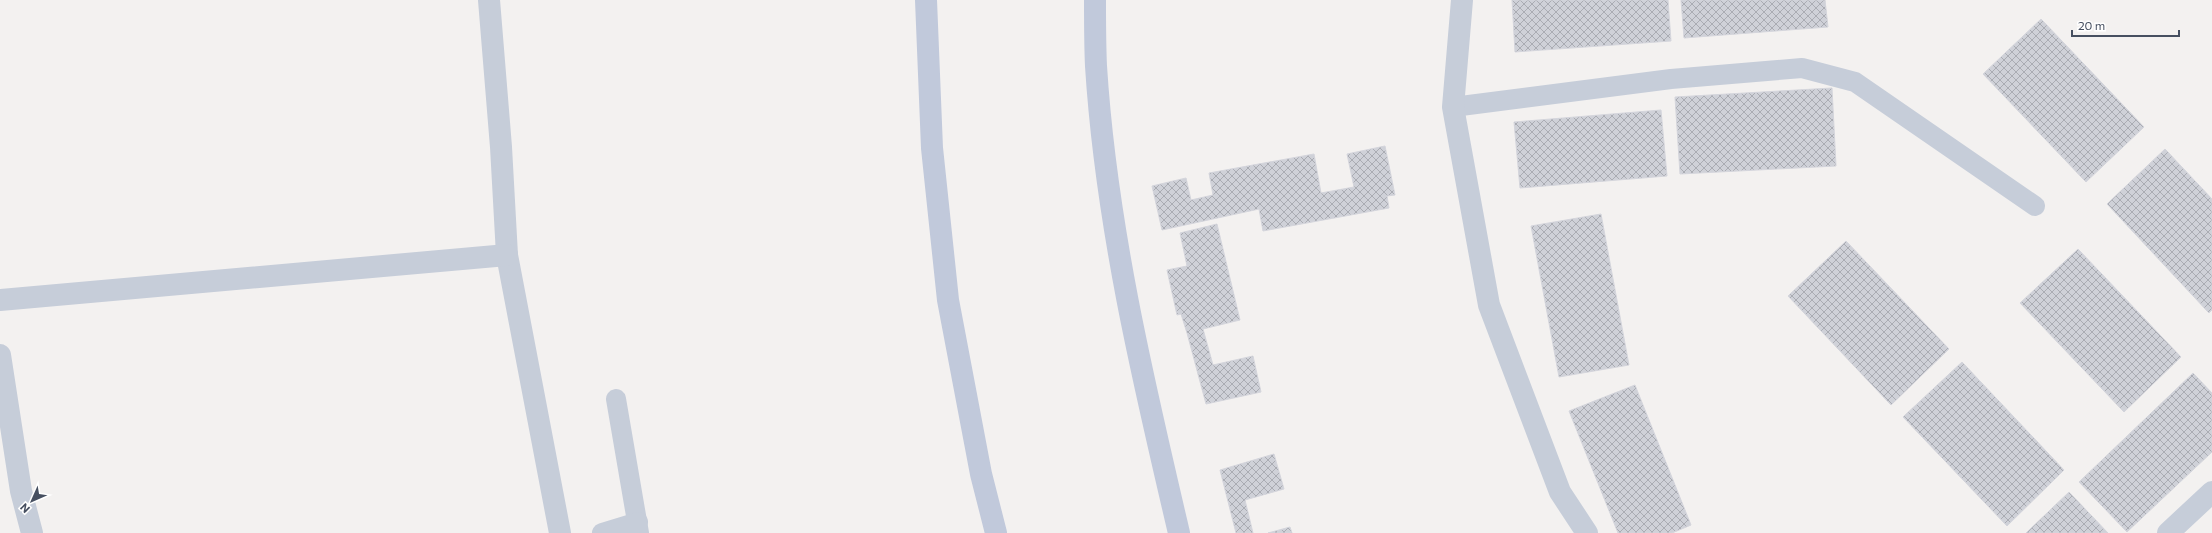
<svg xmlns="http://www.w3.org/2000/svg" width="2212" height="533" viewBox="0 0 2212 533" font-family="Commissioner,sans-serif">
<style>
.building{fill:url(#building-cross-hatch);stroke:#d4d5dc}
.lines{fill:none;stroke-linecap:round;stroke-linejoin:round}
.lane{stroke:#c6cdd9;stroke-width:20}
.street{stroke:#c6cdd9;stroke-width:22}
.secondary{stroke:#c1c9db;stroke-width:22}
</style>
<defs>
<pattern id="building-cross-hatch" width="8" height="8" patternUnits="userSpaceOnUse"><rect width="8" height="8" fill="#cfd1d8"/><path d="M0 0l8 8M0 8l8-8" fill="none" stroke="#aaacb3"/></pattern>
</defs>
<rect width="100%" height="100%" fill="#f3f1f0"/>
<g class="building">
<polygon points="1512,0 1668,0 1671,41 1515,52"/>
<polygon points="1681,0 1825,0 1828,27 1684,38"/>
<polygon points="2041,19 2144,127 2086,182 1983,74"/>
<polygon points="1832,88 1836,166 1680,174 1675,97"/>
<polygon points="1661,110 1667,176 1520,188 1514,122"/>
<polygon points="1385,146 1395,195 1387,196 1389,208 1263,231 1259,209 1162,230 1152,186 1186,178 1191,200 1213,195 1209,173 1314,154 1321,193 1354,187 1347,154"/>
<polygon points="2165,149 2212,199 2212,310 2209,313 2107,204"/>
<polygon points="1601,214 1629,365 1559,377 1531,226"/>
<polygon points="1217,224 1240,320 1203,329 1213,365 1253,356 1261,392 1206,404 1187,333 1181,314 1177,315 1167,270 1187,266 1180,233"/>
<polygon points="1846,241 1949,349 1891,405 1788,296"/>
<polygon points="2078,249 2181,357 2124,412 2020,303"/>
<polygon points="1962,362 2064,470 2007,526 1903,417"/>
<polygon points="2193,373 2212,393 2212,452 2127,532 2079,482"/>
<polygon points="1635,385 1691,525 1672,533 1618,533 1569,411"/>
<polygon points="1274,454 1284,489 1245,500 1253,533 1236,533 1220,470"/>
<polygon points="2069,492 2108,533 2026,533"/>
<polygon points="1290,527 1292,533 1268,533"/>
</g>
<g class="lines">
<g class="lane">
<polyline points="1453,107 1671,79 1802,68 1855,82 2035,206"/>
<polyline points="616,399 639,533"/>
<polyline points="602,533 638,522"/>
</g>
<g class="street">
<polyline points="489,0 501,147 507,255 560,533"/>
<polyline points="1462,0 1453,107 1489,305 1560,492 1587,533"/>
<polyline points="0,300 507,255"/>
<polyline points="0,355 21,491 32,533"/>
<polyline points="2168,533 2212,492"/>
</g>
<g class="secondary">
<polyline points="926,0 932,148 948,300 981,474 996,533"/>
<path d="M1095 0C1095 22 1095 44 1096 66 1106 224 1143 380 1179 533"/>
</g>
</g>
<g transform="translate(32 501) rotate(225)" stroke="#ffffff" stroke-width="3" paint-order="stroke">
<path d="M0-3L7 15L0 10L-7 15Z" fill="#464f60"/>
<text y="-6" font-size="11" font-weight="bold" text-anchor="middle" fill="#464f60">N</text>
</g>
<path d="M2072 30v6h107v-6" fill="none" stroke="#464f60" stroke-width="2"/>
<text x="2078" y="30" font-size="12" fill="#464f60" stroke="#ffffff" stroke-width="3" paint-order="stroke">20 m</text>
</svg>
